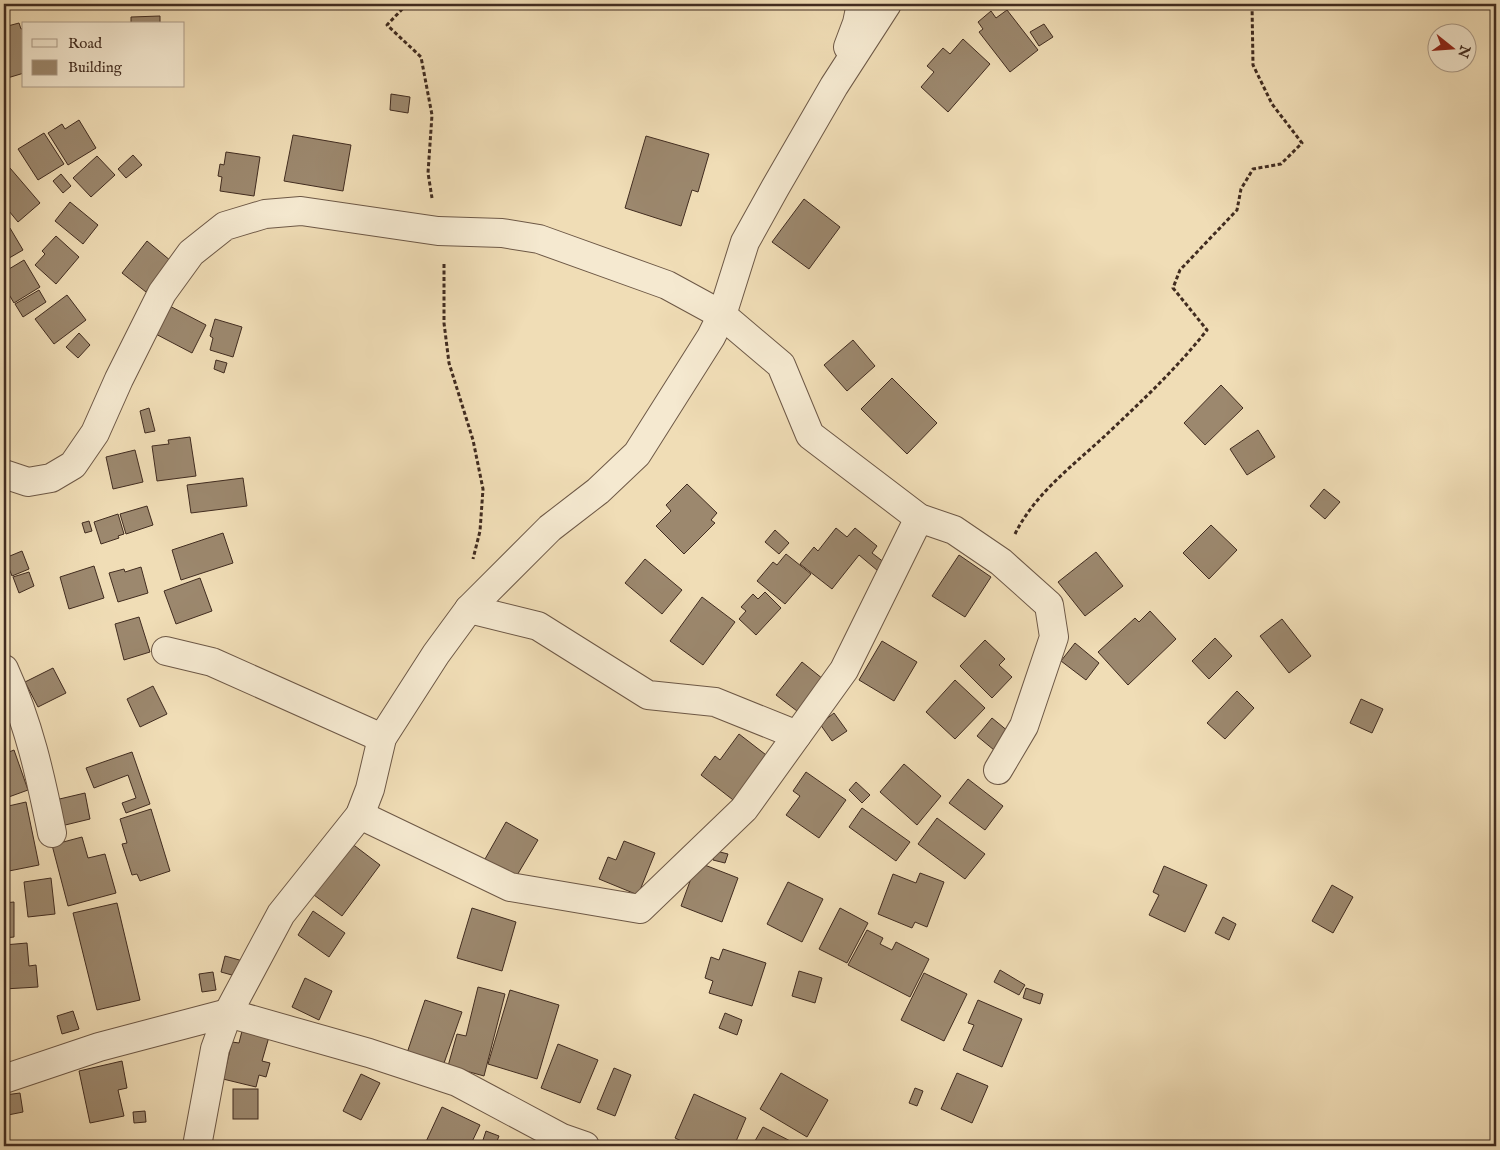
<svg xmlns="http://www.w3.org/2000/svg" width="1500" height="1150" viewBox="0 0 1500 1150" font-family="'IM FELL English',serif">
<style>
.building{fill:#9c886e;stroke:#412c20}
.lines{fill:none;stroke-linecap:round;stroke-linejoin:round}
.minor-casing{stroke:#6d5846;stroke-width:30}
.path{stroke:#412c20;stroke-width:3;stroke-dasharray:4 2.5;stroke-linecap:butt}
.minor{stroke:#f5e9d0;stroke-width:28}
</style>
<rect width="100%" height="100%" fill="#f0ddb6"/>
<filter id="stains"><feTurbulence type="fractalNoise" baseFrequency=".004" numOctaves="4"/><feColorMatrix values="0 0 0 0 .2 0 0 0 0 .09 0 0 0 0 .02 0 0 0 .5 -.17"/></filter>
<radialGradient id="worn" r=".72"><stop offset=".6" stop-color="#630" stop-opacity="0"/><stop offset="1" stop-color="#630" stop-opacity=".3"/></radialGradient>
<g class="building">
<polygon points="1007,10 1038,50 1010,72 979,32 983,29 978,22 991,11 996,18"/>
<polygon points="160,16 160,24 131,24 131,17"/>
<polygon points="19,23 21,29 24,28 24,73 4,79 4,27"/>
<polygon points="1044,24 1053,37 1039,46 1030,32"/>
<polygon points="963,39 990,64 948,112 921,87 934,72 927,66 943,48 950,54"/>
<polygon points="391,94 410,97 408,113 390,110"/>
<polygon points="79,120 96,148 68,165 48,133 62,124 65,129"/>
<polygon points="44,133 64,164 38,180 18,149"/>
<polygon points="293,135 351,145 343,191 284,181"/>
<polygon points="646,136 709,154 698,192 692,190 681,226 625,208"/>
<polygon points="226,152 260,157 254,196 220,191 222,177 218,176 220,164 224,165"/>
<polygon points="133,155 142,165 126,178 118,169"/>
<polygon points="97,156 115,175 91,197 73,178"/>
<polygon points="10,168 40,203 18,222 4,205 4,174"/>
<polygon points="61,174 71,186 63,193 53,181"/>
<polygon points="804,199 840,227 809,269 772,242"/>
<polygon points="70,202 98,225 83,244 55,221"/>
<polygon points="10,228 23,250 4,261 4,231"/>
<polygon points="56,236 79,257 56,284 35,265 45,254 42,251"/>
<polygon points="147,241 171,261 146,292 122,273"/>
<polygon points="24,260 40,287 14,303 4,286 4,272"/>
<polygon points="39,290 46,302 23,317 15,304"/>
<polygon points="67,295 86,320 54,344 35,319"/>
<polygon points="164,303 206,325 192,353 150,331"/>
<polygon points="215,319 242,327 233,357 210,350 213,338 210,336"/>
<polygon points="79,333 90,345 78,358 66,347"/>
<polygon points="853,340 875,366 847,391 824,365"/>
<polygon points="216,360 227,363 224,373 214,369"/>
<polygon points="892,378 937,423 907,454 861,409"/>
<polygon points="1221,385 1243,408 1205,445 1184,423"/>
<polygon points="149,408 155,431 145,433 140,411"/>
<polygon points="1258,430 1275,457 1247,475 1230,449"/>
<polygon points="190,437 196,476 157,481 152,446 169,444 168,440"/>
<polygon points="135,450 143,482 113,489 106,457"/>
<polygon points="243,478 247,506 191,513 187,485"/>
<polygon points="687,484 717,513 711,520 715,523 684,554 656,526 671,511 666,505"/>
<polygon points="1324,489 1340,502 1325,519 1310,506"/>
<polygon points="147,506 153,525 126,534 120,514"/>
<polygon points="118,514 124,534 118,536 119,538 101,544 94,522"/>
<polygon points="89,521 92,531 85,533 82,523"/>
<polygon points="1211,525 1237,550 1209,579 1183,553"/>
<polygon points="836,528 847,537 855,528 877,546 872,553 885,563 878,571 859,555 832,589 800,564 814,547 818,551"/>
<polygon points="775,530 789,543 779,554 765,542"/>
<polygon points="223,533 233,563 181,580 172,550"/>
<polygon points="22,551 29,569 12,576 5,558"/>
<polygon points="1096,552 1123,586 1085,616 1058,582"/>
<polygon points="786,554 811,574 785,604 757,581 773,562 777,565"/>
<polygon points="959,555 991,577 965,617 932,596"/>
<polygon points="645,559 682,590 662,614 625,583"/>
<polygon points="94,566 104,598 69,609 60,577"/>
<polygon points="141,567 148,593 118,602 109,573 124,569 125,572"/>
<polygon points="29,572 34,586 19,593 13,577"/>
<polygon points="200,578 212,611 176,624 164,591"/>
<polygon points="765,592 781,608 756,635 739,619 746,611 741,607 753,594 758,599"/>
<polygon points="702,597 735,622 703,665 670,641"/>
<polygon points="1150,611 1176,639 1128,685 1098,652 1135,618 1139,622"/>
<polygon points="139,617 150,652 124,660 115,624"/>
<polygon points="1282,619 1311,656 1289,673 1260,636"/>
<polygon points="1215,638 1232,656 1209,679 1192,661"/>
<polygon points="985,640 1005,659 999,665 1012,677 992,698 960,666"/>
<polygon points="882,641 917,662 894,701 859,680"/>
<polygon points="1075,643 1099,663 1086,680 1061,661"/>
<polygon points="802,662 823,679 797,711 776,695"/>
<polygon points="53,668 66,693 38,707 25,682"/>
<polygon points="955,680 985,708 955,739 926,712"/>
<polygon points="153,686 167,714 140,727 127,699"/>
<polygon points="1237,691 1254,708 1225,739 1207,723"/>
<polygon points="1361,699 1383,709 1372,733 1350,723"/>
<polygon points="834,713 847,731 832,741 820,724"/>
<polygon points="992,718 1009,732 994,750 977,736"/>
<polygon points="739,734 770,758 737,803 701,775 715,756 720,760"/>
<polygon points="14,750 28,790 6,798 4,795 4,754"/>
<polygon points="132,752 150,804 126,813 122,803 136,798 128,775 94,788 86,768"/>
<polygon points="904,764 941,796 917,825 880,792"/>
<polygon points="806,772 846,800 819,838 786,815 800,796 793,791"/>
<polygon points="968,779 1003,806 985,830 949,803"/>
<polygon points="856,782 870,795 862,803 849,790"/>
<polygon points="85,793 90,819 57,827 51,801"/>
<polygon points="26,802 39,865 4,872 4,807"/>
<polygon points="862,808 910,842 896,861 849,827"/>
<polygon points="151,809 170,871 140,881 137,874 132,875 122,844 127,843 120,819"/>
<polygon points="937,818 985,854 965,879 918,844"/>
<polygon points="506,822 538,840 516,877 485,859"/>
<polygon points="82,837 88,858 105,854 116,893 68,906 52,845"/>
<polygon points="624,841 655,853 638,895 599,879 608,857 616,860"/>
<polygon points="351,843 380,865 342,916 314,895"/>
<polygon points="716,851 728,854 725,863 713,860"/>
<polygon points="697,862 738,878 722,922 681,906"/>
<polygon points="1164,866 1207,885 1185,932 1149,915 1159,895 1153,892"/>
<polygon points="920,873 944,882 927,927 915,922 912,928 878,914 893,874 916,883"/>
<polygon points="51,878 55,914 28,917 24,882"/>
<polygon points="788,882 823,899 802,942 767,924"/>
<polygon points="1332,885 1353,897 1333,933 1312,921"/>
<polygon points="14,902 14,937 4,938 4,903"/>
<polygon points="117,903 140,1000 97,1010 73,913"/>
<polygon points="472,908 516,922 502,971 457,958"/>
<polygon points="840,908 868,923 847,963 819,949"/>
<polygon points="313,911 345,933 329,957 298,935"/>
<polygon points="1223,917 1236,924 1229,940 1215,933"/>
<polygon points="867,930 883,938 880,944 892,950 896,942 929,959 910,997 848,965"/>
<polygon points="27,943 29,966 36,965 38,987 4,989 4,945"/>
<polygon points="723,949 766,963 752,1006 709,993 713,981 705,978 711,957 719,960"/>
<polygon points="225,956 243,961 239,977 221,972"/>
<polygon points="1000,970 1025,985 1019,995 994,982"/>
<polygon points="799,971 822,978 815,1003 792,996"/>
<polygon points="213,972 216,990 202,992 199,974"/>
<polygon points="924,973 967,994 944,1041 901,1020"/>
<polygon points="305,978 332,991 319,1020 292,1007"/>
<polygon points="478,987 505,994 484,1076 448,1066 457,1034 466,1036"/>
<polygon points="1026,988 1043,994 1040,1004 1023,998"/>
<polygon points="510,990 559,1005 537,1079 488,1064"/>
<polygon points="425,1000 462,1012 443,1066 407,1053"/>
<polygon points="978,1000 1022,1019 1002,1067 963,1050 974,1025 968,1023"/>
<polygon points="73,1011 79,1029 62,1034 57,1016"/>
<polygon points="725,1013 742,1020 737,1035 719,1028"/>
<polygon points="244,1023 271,1030 262,1061 270,1063 266,1077 259,1075 256,1087 223,1079 232,1042 239,1043"/>
<polygon points="558,1044 598,1060 580,1103 541,1088"/>
<polygon points="122,1061 127,1088 118,1090 124,1116 90,1123 79,1071"/>
<polygon points="614,1068 631,1075 615,1116 597,1109"/>
<polygon points="781,1073 828,1100 807,1137 760,1109"/>
<polygon points="957,1073 988,1086 972,1123 941,1109"/>
<polygon points="361,1074 380,1083 361,1120 343,1111"/>
<polygon points="915,1088 923,1091 917,1106 909,1103"/>
<rect x="233" y="1089" width="25" height="30"/>
<polygon points="20,1093 23,1112 8,1115 5,1095"/>
<polygon points="694,1094 746,1118 734,1146 692,1146 675,1138"/>
<polygon points="442,1107 480,1125 470,1146 424,1146"/>
<polygon points="145,1111 146,1122 134,1123 133,1112"/>
<polygon points="763,1127 800,1146 752,1146"/>
<polygon points="486,1131 499,1136 495,1146 481,1146"/>
<polygon points="288,1141 302,1146 286,1146"/>
<polygon points="327,1141 338,1146 324,1146"/>
<polygon points="341,1142 350,1146 339,1146"/>
</g>
<g class="lines">
<defs>
<g id="minor">
<polyline points="848,47 857,23 861,4"/>
<polyline points="4,474 28,482 51,478 73,465 95,433 119,379 162,293 191,253 225,226 265,214 301,211 438,231 502,233 539,239 667,285 722,315 781,365 810,435 919,518 954,530 1001,562 1049,605 1054,637 1024,726 998,770"/>
<polyline points="469,609 538,626 648,695 715,702 797,735"/>
<polyline points="166,651 212,662 382,738"/>
<path d="M4 669C29 724 40 774 52 833"/>
<polyline points="360,815 510,887 640,909 744,809 844,670 919,518"/>
<polyline points="4,1079 99,1047 228,1013 369,1053 457,1082 562,1138 585,1146"/>
<polyline points="197,1146 215,1049 228,1013 281,914 360,815 370,789 382,738 436,654 469,609 550,528 598,491 637,454 711,337 722,315 745,242 775,188 834,86 887,4"/>
</g>
</defs>
<use href="#minor" class="minor-casing"/>
<g class="path">
<polyline points="407,4 387,25 421,57 432,115 428,173 432,198"/>
<polyline points="444,264 444,323 449,363 473,440 483,489 480,531 473,559"/>
<path d="M1015 534C1035 493 1075 464 1108 433 1143 400 1177 368 1207 330L1173 288 1180 270 1237 210 1241 189 1253 169 1281 164 1302 143 1272 104 1253 65 1252 4"/>
</g>
<use href="#minor" class="minor"/>
</g>
<rect width="1500" height="1150" fill="none" stroke="#f0ddb6" stroke-width="20"/>
<rect x="5" y="5" width="1490" height="1140" fill="none" stroke="#412c20" stroke-width="2.5"/>
<rect x="10" y="10" width="1480" height="1130" fill="none" stroke="#412c20"/>
<rect x="22" y="22" width="162" height="65" fill="#f5e9d0" stroke="#ad9d8a"/>
<rect x="32" y="39" width="25" height="8" fill="#f5e9d0" stroke="#ad9d8a"/>
<text x="68" y="48" font-size="15" fill="#412c20">Road</text>
<rect x="32" y="60" width="25" height="15" fill="#9c886e" stroke="#ad9d8a"/>
<text x="68" y="72" font-size="15" fill="#412c20">Building</text>
<g transform="translate(1452 48) rotate(107)"><circle r="24" fill="#f5e9d0" stroke="#ad9d8a"/>
<path d="M0-4L9 19L0 12L-9 19Z" fill="#8f2418"/>
<text y="-8" font-size="14" font-weight="bold" text-anchor="middle" fill="#412c20">N</text>
</g>
<rect width="100%" height="100%" filter="url(#stains)"/>
<rect width="100%" height="100%" fill="url(#worn)"/>
</svg>
